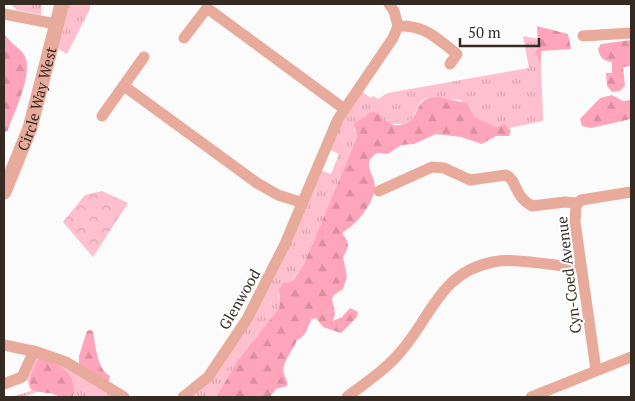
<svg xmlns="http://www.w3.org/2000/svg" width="635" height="401" viewBox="0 0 635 401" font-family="'PT Serif',serif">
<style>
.grass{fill:url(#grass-tufts)}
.forest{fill:url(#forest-firs)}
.park{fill:url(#park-crowns)}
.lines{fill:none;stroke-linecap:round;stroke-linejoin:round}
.minor{stroke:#e7aa9b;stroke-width:11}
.tertiary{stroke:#e7aa9b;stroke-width:15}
.labels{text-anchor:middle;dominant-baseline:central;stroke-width:4;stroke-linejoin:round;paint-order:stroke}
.street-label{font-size:15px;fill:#352b22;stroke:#fff}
</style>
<defs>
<pattern id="grass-tufts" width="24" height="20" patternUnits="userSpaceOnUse" patternTransform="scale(1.25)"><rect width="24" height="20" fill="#fec0ce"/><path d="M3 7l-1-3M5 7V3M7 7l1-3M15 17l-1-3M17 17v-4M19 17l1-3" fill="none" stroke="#daa5b1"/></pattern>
<pattern id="forest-firs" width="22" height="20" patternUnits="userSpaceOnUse" patternTransform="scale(1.25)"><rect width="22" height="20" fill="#ffa5bb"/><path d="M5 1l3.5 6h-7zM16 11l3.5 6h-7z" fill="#db8ea0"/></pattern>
<pattern id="park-crowns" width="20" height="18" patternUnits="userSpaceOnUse" patternTransform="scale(1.25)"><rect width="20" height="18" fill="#fec0ce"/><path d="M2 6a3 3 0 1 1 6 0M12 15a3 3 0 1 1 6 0" fill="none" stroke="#daa5b1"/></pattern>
</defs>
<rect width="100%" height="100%" fill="#fbfbfb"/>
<g class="grass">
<polygon points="10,4 42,4 41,15 17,10"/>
<polygon points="70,4 90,4 90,9 67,54 58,49"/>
<polygon points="523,36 539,39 536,58 541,60 543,121 509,128 500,125 496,127 475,117 470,107 460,100 427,98 421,101 412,119 404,124 391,124 386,122 354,128 357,137 304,264 292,280 282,284 278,296 281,303 280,307 238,360 216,397 183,397 234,340 317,169 331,174 339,154 326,148 358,89 371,98 373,96 378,99 388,93 529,68"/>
<polygon points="34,351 124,397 73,397 74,395 34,366 29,379 34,391 39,391 25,397 11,397 31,391 25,374"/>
</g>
<g class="forest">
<polygon points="537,26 568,34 571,49 541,51 541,60 538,60 535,53 538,48"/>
<path d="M4 33C10 43 17 46 23 53 36 69 14 112 8 130L4 133Z"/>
<path d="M631 40V66L623 67 625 86 620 91 612 92 607 86 606 73H612V62C603 61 600 58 598 49L601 44Z"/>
<polygon points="612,95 623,101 631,100 631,119 591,128 582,126 580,119 600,98"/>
<path d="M437 97 467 103 475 117 496 127 505 124 511 131 509 136H496L482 144 461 137 436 134 414 144 401 145 388 154 377 153C360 164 375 173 375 187 374 204 356 225 343 232V235C351 243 348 249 343 257L347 277 343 289 334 295 332 299 335 314 333 321 342 317 350 308 358 312 357 317 341 333 323 327 316 318 312 319C306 328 308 335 297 340 294 349 286 357 284 366 281 374 289 379 287 386L276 389 270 397H216L238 360 280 307 279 289 282 284 293 280 304 264 357 137 354 124C357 119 359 121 363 118 367 116 368 112 373 112 383 113 387 130 404 124 422 118 412 98 437 97Z"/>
<path d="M90 330 93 331C95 343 97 370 110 376L109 381H106L79 364V356L87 331Z"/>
<path d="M39 358C59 363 78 373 73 397H59C51 391 44 394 35 391 23 386 34 366 39 358Z"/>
</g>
<polygon class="park" points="102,191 128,203 93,257 63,222 85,195"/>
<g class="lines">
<g class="minor">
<path d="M389 4 394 11 398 26C426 25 436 38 457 54L450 64"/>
<polyline points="4,14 56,24"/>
<polyline points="583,36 631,33"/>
<polyline points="184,38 207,8 343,108"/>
<polyline points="124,86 257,183 278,195 303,203"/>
<polyline points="102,116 144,57"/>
<path d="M379 191 432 167 444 168 470 180 506 175C518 181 513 195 532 206L565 202 577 203"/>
<polyline points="4,345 37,352 66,362 124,397"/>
<polyline points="596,370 575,222 576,206 581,200 631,192"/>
<polyline points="4,384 22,377 34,351"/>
<polyline points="183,397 208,377 247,319 285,244 338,119 393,38 398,26"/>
<path d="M347 397C365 383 387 369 402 350 432 315 441 272 493 262 519 257 554 267 581 267"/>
<polyline points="531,397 631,357"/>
</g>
<path class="tertiary" id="s1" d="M4 192 30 128 62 4"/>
</g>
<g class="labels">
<g class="street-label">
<text stroke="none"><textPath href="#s1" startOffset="99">Circle Way West</textPath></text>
<text transform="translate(568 275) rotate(-97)">Cyn-Coed Avenue</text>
<text transform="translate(239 299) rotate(-60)">Glenwood</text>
</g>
</g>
<rect width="635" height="401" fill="none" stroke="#352b22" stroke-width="10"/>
<path d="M460 38v8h79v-8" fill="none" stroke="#352b22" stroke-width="2.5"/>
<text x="468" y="38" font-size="15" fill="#352b22" stroke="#ffffff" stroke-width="4" paint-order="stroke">50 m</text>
</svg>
